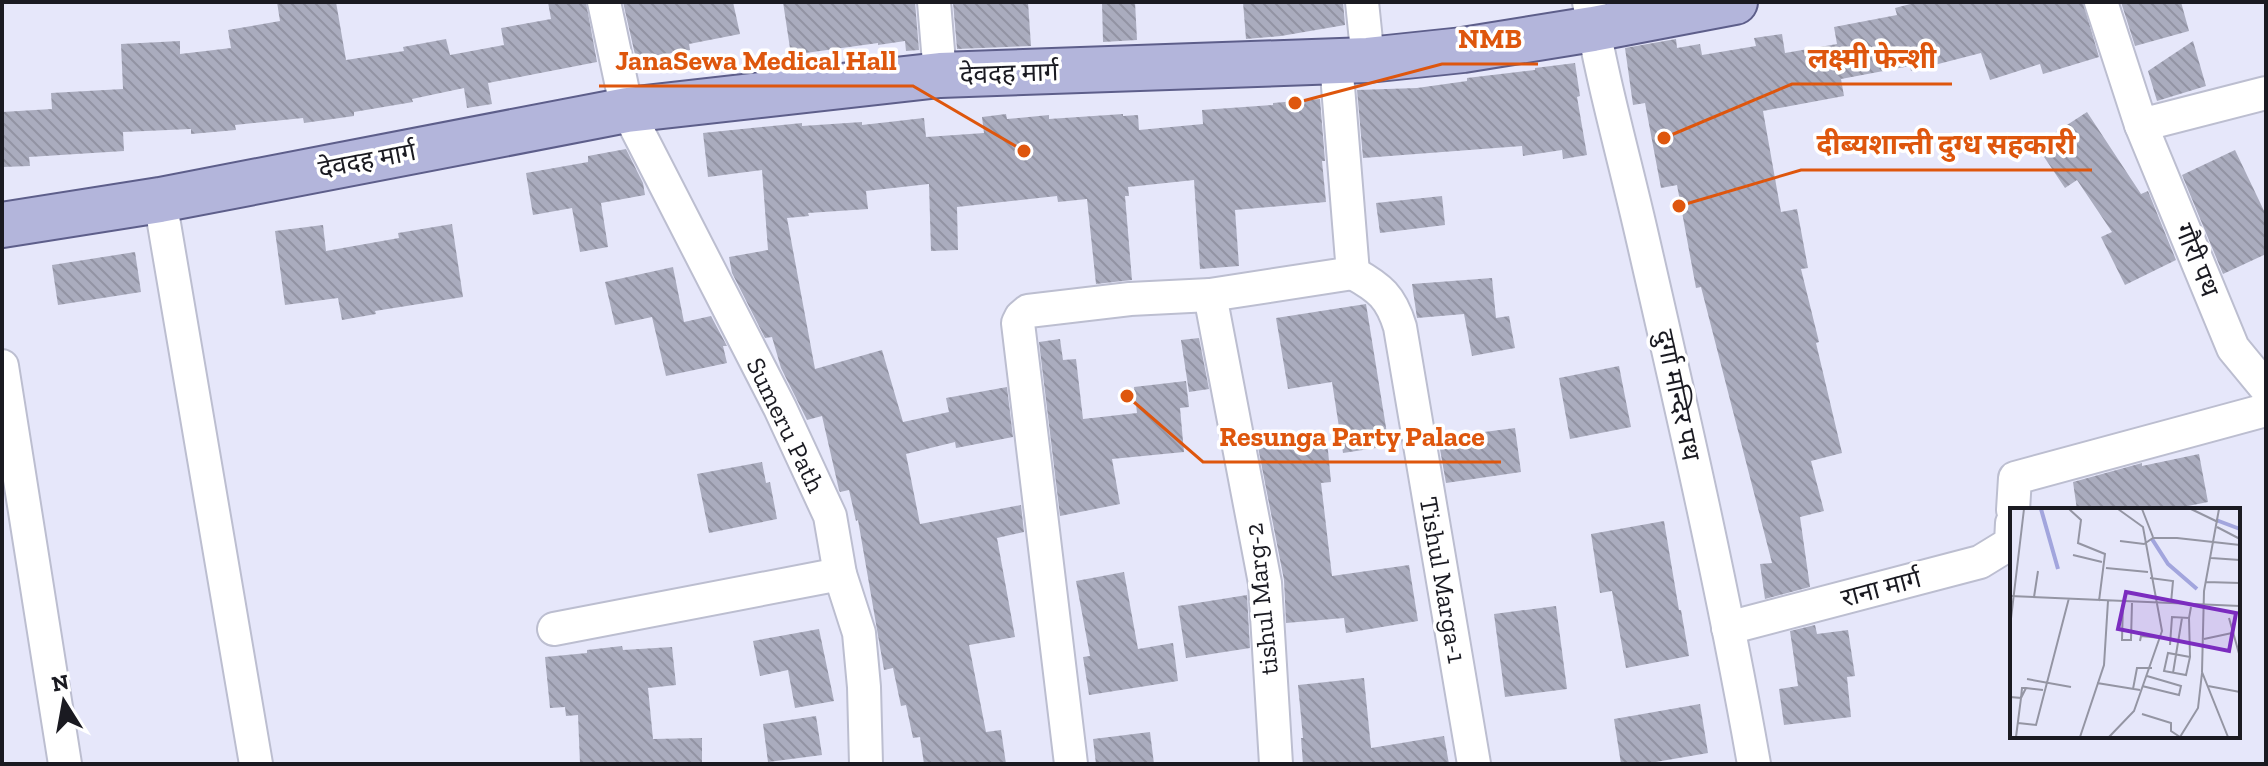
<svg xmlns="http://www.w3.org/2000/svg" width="2268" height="766" viewBox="0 0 2268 766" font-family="'Zilla Slab','Noto Sans Devanagari',serif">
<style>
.building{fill:url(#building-back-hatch)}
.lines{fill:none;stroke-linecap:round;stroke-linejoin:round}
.street-casing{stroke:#bcbed0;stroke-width:36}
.primary-casing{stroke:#5d5e8a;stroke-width:48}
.street{stroke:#fff;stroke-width:32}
.primary{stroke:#b3b5db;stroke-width:44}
.labels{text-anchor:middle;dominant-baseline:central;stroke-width:7;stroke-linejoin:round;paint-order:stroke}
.street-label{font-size:26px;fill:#1a1a21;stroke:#fff}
.inset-river{fill:none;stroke:#a2a5dd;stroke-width:4}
.inset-road{fill:none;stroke:#9495a3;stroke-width:2}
.view{fill:#7b2cbf;fill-opacity:0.15;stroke:#7b2cbf;stroke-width:4}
.inset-edge{fill:none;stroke:#1a1a21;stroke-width:4}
.leader{fill:none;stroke:#de560d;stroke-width:3}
.callout-dot{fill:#de560d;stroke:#fff;stroke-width:3}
.callout-label{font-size:28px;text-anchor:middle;font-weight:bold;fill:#de560d;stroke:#fff;stroke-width:7;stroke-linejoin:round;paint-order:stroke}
</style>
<defs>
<pattern id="building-back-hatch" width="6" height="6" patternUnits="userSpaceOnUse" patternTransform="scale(2)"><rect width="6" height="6" fill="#aaacbe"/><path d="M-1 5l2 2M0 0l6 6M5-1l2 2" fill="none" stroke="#9293a3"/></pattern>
</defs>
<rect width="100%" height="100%" fill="#e6e7fa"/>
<g class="building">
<polygon points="277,2 336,2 346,60 404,51 403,47 446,39 450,55 504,45 501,28 551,19 548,2 586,2 597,62 488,83 492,104 467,108 464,88 412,99 413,102 354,112 354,116 304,123 303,118 235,125 236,130 191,134 191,129 123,132 124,151 29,157 30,166 2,167 2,112 52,109 51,93 123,89 121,44 180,41 180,54 231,48 228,30 280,21"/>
<polygon points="623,2 733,2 740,34 689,44 690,50 636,59"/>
<polygon points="783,2 915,2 919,50 906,51 905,41 878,45 878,43 791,55"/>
<polygon points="953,2 1028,2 1031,46 957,49"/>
<polygon points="1102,2 1135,2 1137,40 1103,42"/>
<polygon points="1243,2 1343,2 1345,25 1281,36 1246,39"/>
<polygon points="1918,2 2083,2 2099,57 2043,74 2040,64 1990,80 1981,53 1911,71 1910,66 1841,79 1844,96 1763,111 1781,212 1797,209 1808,268 1801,269 1819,342 1816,343 1842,453 1811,461 1824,511 1800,517 1810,587 1765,599 1760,564 1772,563 1701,287 1696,288 1677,185 1661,188 1645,103 1633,105 1625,48 1676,39 1677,48 1700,44 1702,55 1756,46 1754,38 1782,34 1785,53 1837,44 1834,27 1897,15 1895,8"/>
<polygon points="2121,2 2181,2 2189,31 2135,46"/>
<polygon points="2193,41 2206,86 2157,101 2148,71"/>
<polygon points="1575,63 1580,96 1577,97 1587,155 1563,159 1562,150 1523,156 1522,146 1363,158 1357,90 1417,88 1467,81 1467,78 1535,70 1535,68"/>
<polygon points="1320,99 1325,161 1322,161 1326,202 1235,210 1239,266 1200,269 1194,180 1128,187 1129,196 1125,196 1132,280 1096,284 1087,199 1058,202 1057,196 957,207 958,250 931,251 929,184 866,191 868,209 808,213 809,216 787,218 815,369 882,350 903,422 949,412 946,398 1007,387 1013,437 956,448 955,442 906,454 920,524 1021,505 1024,532 997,538 1015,637 969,645 986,732 1001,730 1006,764 924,764 920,737 913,738 906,705 901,706 893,668 884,670 858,520 856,521 849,490 840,492 839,490 822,416 807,420 781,368 772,337 765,338 732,273 729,257 768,250 762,170 708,177 703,133 802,123 802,126 862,122 862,125 924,118 926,137 984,133 982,117 1006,114 1007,119 1049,115 1049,119 1123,114 1123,116 1138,115 1139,130 1203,124 1202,110 1273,105 1273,103"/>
<polygon points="2087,112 2141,194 2148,191 2176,260 2125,285 2101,237 2112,232 2077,180 2065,188 2036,145"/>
<polygon points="626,149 643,183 645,195 601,203 608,247 580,252 572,208 533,215 526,173 588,162 588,156"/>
<polygon points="2235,150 2266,215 2266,254 2223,274 2182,175"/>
<polygon points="1442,196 1445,225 1380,233 1376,203"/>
<polygon points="452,224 463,297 375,311 376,314 342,320 338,298 285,305 275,231 323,225 326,251 399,238 398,233"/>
<polygon points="135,252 141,292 58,305 52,265"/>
<polygon points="673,267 684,322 711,316 727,346 723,346 727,363 666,376 652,317 615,325 605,282"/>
<polygon points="1492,278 1496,318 1509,316 1515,348 1472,356 1464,314 1417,318 1412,284"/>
<polygon points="1366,304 1389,446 1343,453 1332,382 1288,389 1276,318"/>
<polygon points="1199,338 1209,389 1189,392 1181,340"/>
<polygon points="1060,339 1063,360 1076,359 1083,419 1137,413 1134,387 1186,381 1189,407 1180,408 1184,452 1112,459 1120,504 1060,516 1039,342"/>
<polygon points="1619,366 1631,427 1570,439 1559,378"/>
<polygon points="1515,428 1521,472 1446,483 1438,438"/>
<polygon points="1327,440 1331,482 1321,483 1332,576 1409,565 1418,621 1346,633 1344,618 1286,623 1284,580 1258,447"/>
<polygon points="2199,454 2208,502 2168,510 2077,510 2073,482 2142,463 2142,466"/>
<polygon points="762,462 766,483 770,482 777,519 709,533 697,474"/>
<polygon points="1664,521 1679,610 1681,610 1689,656 1626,668 1612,591 1600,593 1591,534"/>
<polygon points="1124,572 1138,649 1173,643 1178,681 1089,695 1083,657 1090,656 1076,581"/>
<polygon points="1247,595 1250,648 1186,658 1178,606"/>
<polygon points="1556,606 1567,689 1505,697 1494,614"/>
<polygon points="1815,625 1817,634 1848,630 1855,676 1847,677 1851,717 1784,725 1779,689 1798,686 1790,631"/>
<polygon points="819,629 834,701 795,708 788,670 760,676 753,641"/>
<polygon points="622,646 623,650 672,647 676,685 648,688 653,739 702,738 702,764 580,764 578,715 566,716 565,707 550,708 545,657 587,653 587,650"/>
<polygon points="1364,678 1371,748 1444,736 1449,764 1303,764 1301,738 1303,738 1298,685"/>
<polygon points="1700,704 1708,753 1644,764 1621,764 1614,719"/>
<polygon points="816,716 822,755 768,762 763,724"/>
<polygon points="1150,732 1154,764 1096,764 1093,739"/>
</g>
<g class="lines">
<defs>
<g id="street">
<polyline points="604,2 627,110 780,408 830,516 840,574 859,633 864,687 866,764"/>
<polyline points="934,2 940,75"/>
<polyline points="1362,2 1368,60"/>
<path d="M1589 2C1602 82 1625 160 1643 240 1683 414 1723 588 1754 764"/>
<polyline points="2101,2 2141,125 2266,93"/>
<polyline points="2141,125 2233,348 2266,388"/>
<polyline points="160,200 256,764"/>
<path d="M1353 273C1380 288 1391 297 1400 327L1474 764"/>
<polyline points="1210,295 1265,583 1276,764"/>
<polyline points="2,366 65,764"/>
<polyline points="2013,510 2015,478 2266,410"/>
<polyline points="1728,628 1980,562 2011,543 2012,523"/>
<polyline points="554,629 840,574"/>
<polyline points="1071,764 1018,323 1021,317 1028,311 1130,299 1210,295 1353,273 1337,74 1341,60"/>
</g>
<polyline id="primary" points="2,225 160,200 627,110 940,75 1368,60 1463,50 1593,29 1735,2"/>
</defs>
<use href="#street" class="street-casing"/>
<use href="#primary" class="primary-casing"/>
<use href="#street" class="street"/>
<use href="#primary" class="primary"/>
</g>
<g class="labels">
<g class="street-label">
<text transform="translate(1009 73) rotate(-2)">देवदह मार्ग</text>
<text transform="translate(367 160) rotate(-11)">देवदह मार्ग</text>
<text transform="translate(2197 260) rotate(68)">गौरी पथ</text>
<text transform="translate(1678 395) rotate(78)">दुर्गा मन्दिर पथ</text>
<text transform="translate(786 425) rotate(64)">Sumeru Path</text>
<text transform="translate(1443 580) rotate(80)">Tishul Marga-1</text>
<text transform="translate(1881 588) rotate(-15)">राना मार्ग</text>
<text transform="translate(1261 599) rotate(-96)">tishul Marg-2</text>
</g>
</g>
<g transform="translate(2010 508)">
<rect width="230" height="230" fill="#e6e7fa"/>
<path class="inset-river" d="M31 1 48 61M206 12 230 21M142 31 158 56 187 81"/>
<path class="inset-road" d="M59 1 71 12 68 35 95 46 89 93M132 1 143 29M181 1 208 14M209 1 194 83 192 164 218 229M207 19 230 31M110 33 134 36 143 30H167L230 37M63 47 92 54M201 50 230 52M96 60 138 64M140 70 163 73 161 95M196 74 230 75M0 88 230 98M24 89 28 63M113 95 112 132H121L122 95M179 110 180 149 176 167 154 163 158 145 180 149M219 110 230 149M0 119 14 1M194 131 222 125M130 133 131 128 151 130M160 137 162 109 179 110 181 99M163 165 172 110M17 171 61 179M87 175 130 182M132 178 169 187 171 178 137 168M198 178 230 184M16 180 11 190 12 180H16L33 182M123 181 127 160H142M0 189 11 190 6 229M132 206 161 215V223L170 229M8 215 26 217 59 90M70 229 94 157 98 93M99 229 124 203 152 123 133 19 108 1M170 229 188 200 192 165"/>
<path class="view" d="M116 84 226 105 219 143 108 121Z"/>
<rect width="230" height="230" class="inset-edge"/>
</g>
<path class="leader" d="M1295 103L1442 64H1538M1664 138L1792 84H1952M1024 151L913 86H599M1679 206L1801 170H2092M1127 396L1203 462H1501"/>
<g class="callout-dot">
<circle cx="1295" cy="103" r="8"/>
<circle cx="1664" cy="138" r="8"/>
<circle cx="1024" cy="151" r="8"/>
<circle cx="1679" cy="206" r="8"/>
<circle cx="1127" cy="396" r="8"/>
</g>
<g class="callout-label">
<text x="1490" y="48">NMB</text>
<text x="1872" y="68">लक्ष्मी फेन्शी</text>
<text x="756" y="70">JanaSewa Medical Hall</text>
<text x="1946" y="154">दीब्यशान्ती दुग्ध सहकारी</text>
<text x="1352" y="446">Resunga Party Palace</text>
</g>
<rect width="2268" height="766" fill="none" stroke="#1a1a21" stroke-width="8"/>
<g transform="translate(64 702) rotate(349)" stroke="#ffffff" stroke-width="6" paint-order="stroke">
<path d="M0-6L14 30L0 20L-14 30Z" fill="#1a1a21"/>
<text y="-12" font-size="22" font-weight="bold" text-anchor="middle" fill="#1a1a21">N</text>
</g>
</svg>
